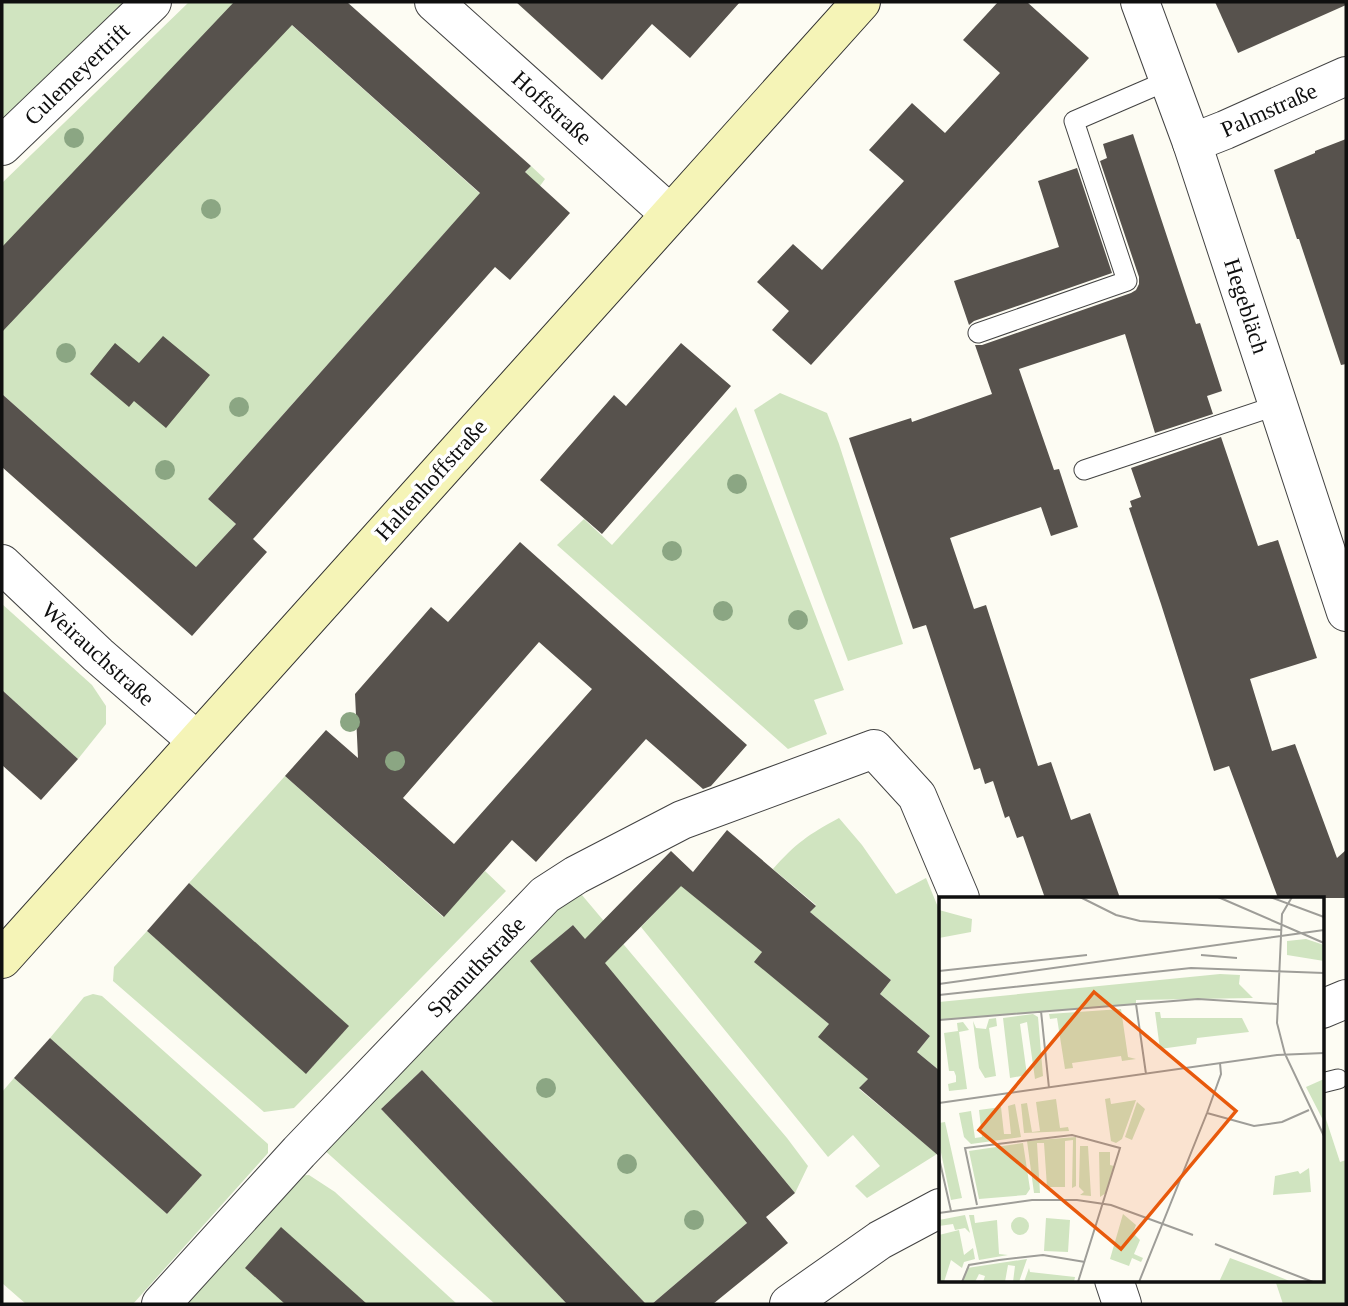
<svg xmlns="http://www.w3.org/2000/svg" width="1348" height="1306" viewBox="0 0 1348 1306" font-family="'Times New Roman',serif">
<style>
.green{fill:#d0e4c0}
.building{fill:#57524d;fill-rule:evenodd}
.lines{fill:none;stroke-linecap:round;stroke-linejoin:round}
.lane-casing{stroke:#424242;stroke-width:21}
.street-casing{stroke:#424242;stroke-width:40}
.secondary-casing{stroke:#313131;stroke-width:40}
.lane{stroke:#fff;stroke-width:19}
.street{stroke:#fff;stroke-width:38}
.secondary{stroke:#f5f4b7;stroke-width:38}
.tree{fill:#8ba683}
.labels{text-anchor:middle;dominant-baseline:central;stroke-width:7;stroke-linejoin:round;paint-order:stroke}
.street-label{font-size:23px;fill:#0f0f0f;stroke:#fff}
.inset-road{fill:none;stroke:#9e9d98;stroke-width:2}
.view{fill:#e8590c;fill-opacity:0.15;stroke:#e8590c;stroke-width:3.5}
.inset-edge{fill:none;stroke:#0f0f0f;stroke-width:3.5}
</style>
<rect width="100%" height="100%" fill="#fdfcf3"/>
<g class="green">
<polygon points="2,2 152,2 2,146"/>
<polygon points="189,2 266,2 495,207 531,166 545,179 540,186 450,227 208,499 236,524 196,567 2,394 2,183"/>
<polygon points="780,393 827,413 839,444 903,644 848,661 754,410"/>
<polygon points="736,407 844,690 814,700 827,734 788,749 557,545 584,519 612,545"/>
<polygon points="2,604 92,685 106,706 106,724 78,759 2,690"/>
<polygon points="285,776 443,917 485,871 506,891 294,1108 264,1112 113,981 114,967 147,931 307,1073 348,1026 189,883"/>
<path d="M839 818 862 845 896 894 926 878 940 912V1071L917 1052 930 1036 880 994 891 980 810 912 816 905 773 869C795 844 809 834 839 818Z"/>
<polygon points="681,885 762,952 755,962 829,1024 868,1079 859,1089 937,1154 867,1198 855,1186 880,1166 853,1135 828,1157 641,927"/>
<polygon points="576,888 787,1138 808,1166 795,1193 573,925 531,961 747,1223 652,1304 646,1304 422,1070 381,1109 567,1304 495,1304 322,1148"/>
<polygon points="93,994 102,996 268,1144 268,1153 133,1304 26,1304 2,1283 2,1092 14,1078 167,1214 202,1175 50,1038 84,997"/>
<polygon points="1322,1107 1340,1162 1346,1160 1346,1304 1283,1304 1275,1280 1322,1280"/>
<polygon points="309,1175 335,1192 457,1304 176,1304 293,1176"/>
</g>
<g class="building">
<polygon points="234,2 347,2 531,166 525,172 570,213 510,280 495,267 253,539 267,552 192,636 2,467 2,394 196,567 236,524 208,499 480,193 292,25 2,332 2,247"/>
<polygon points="516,2 740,2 690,58 652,24 602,80"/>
<polygon points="998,2 1027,2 1089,58 811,365 772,330 789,311 757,282 793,244 822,270 904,181 869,150 912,103 945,133 1000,73 963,40"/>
<polygon points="1215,2 1346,2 1346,5 1238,53"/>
<polygon points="1133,134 1196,324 1200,323 1222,391 1207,396 1213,414 1155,433 1125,334 1019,369 1054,470 1059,469 1078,527 1051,536 1041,507 950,538 974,609 986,605 1038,766 1051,762 1071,820 1090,813 1120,898 1045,898 1023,836 1017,838 1009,816 1005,818 993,781 985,784 980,768 974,770 926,625 913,629 849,438 911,418 912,422 992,394 975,345 982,345 1131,293 1136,290 1139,284 1139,277 1100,161 1107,158 1103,144"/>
<polygon points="1346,139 1346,364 1341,365 1299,239 1297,239 1274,170 1315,153 1315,151"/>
<polygon points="1077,168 1112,273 974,321 969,325 954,281 1059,247 1038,181"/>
<polygon points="163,336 210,375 166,428 134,401 129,407 90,374 115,343 139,363"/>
<polygon points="681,343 731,386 602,534 540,480 614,395 626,406"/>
<polygon points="1221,437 1258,546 1278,540 1317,658 1250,679 1272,751 1295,744 1337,858 1346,850 1346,898 1278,898 1229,766 1214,771 1161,604 1129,508 1132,507 1130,501 1141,497 1131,468"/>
<path d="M520 542 747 745 711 786 703 789 646 739 536 862 512 840 444 917 285 776 326 730 358 758 355 694 431 607 448 622ZM539 642 592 689 454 844 403 798Z"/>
<polygon points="2,690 78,759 41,800 2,765"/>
<polygon points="727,830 816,906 810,912 891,980 880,994 930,1036 917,1052 940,1071 940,1157 859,1088 868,1079 818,1037 829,1024 754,962 762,952 681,886 683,884 605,963 795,1193 766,1217 788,1243 713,1304 652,1304 747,1223 530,961 573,925 585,939 671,851 693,872"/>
<polygon points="189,883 349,1026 306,1074 147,931"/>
<polygon points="50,1038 202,1175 167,1214 14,1078"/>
<polygon points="422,1070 646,1304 567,1304 381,1109"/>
<polygon points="281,1227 318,1260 367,1304 285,1304 245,1268"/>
</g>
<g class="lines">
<defs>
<g id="lane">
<polyline points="978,333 1127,281 1074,121 1169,80"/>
<polyline points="1084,470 1278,405"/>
<polyline points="1322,1083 1338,1079"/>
</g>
<g id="street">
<polyline points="434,2 670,214"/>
<polyline points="1140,2 1192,143 1346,612"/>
<polyline points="1192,143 1225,130 1346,76"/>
<polyline points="2,146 152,2"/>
<polyline points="2,564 98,655 197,741"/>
<polyline points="1322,1009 1346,999"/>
<polyline points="1114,1280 1122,1304"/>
<polyline points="161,1304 299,1152 545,895 576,875 682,820 874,749 917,796 960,898"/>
<polyline points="789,1304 880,1240 940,1208"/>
</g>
<polyline id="secondary" points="2,959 861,2"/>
</defs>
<use href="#lane" class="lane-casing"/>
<use href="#street" class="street-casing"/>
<use href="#secondary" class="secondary-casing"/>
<use href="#lane" class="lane"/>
<use href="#street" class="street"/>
<use href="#secondary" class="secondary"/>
</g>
<g class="tree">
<circle cx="74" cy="138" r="10"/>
<circle cx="211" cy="209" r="10"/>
<circle cx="66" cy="353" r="10"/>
<circle cx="239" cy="407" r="10"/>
<circle cx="165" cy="470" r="10"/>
<circle cx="737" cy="484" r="10"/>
<circle cx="672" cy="551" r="10"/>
<circle cx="723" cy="611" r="10"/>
<circle cx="798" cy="620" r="10"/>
<circle cx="350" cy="722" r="10"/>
<circle cx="395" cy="761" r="10"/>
<circle cx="546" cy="1088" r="10"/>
<circle cx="627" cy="1164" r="10"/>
<circle cx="694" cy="1220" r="10"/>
</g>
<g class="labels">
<g class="street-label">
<text transform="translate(77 74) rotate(-44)">Culemeyertrift</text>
<text transform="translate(552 108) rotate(42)">Hoffstraße</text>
<text transform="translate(1269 110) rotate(-24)">Palmstraße</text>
<text transform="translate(1246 306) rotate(72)">Hegebläch</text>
<text transform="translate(431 480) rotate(-48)">Haltenhoffstraße</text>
<text transform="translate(98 654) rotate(42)">Weirauchstraße</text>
<text transform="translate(476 967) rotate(-46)">Spanuthstraße</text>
</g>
</g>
<g transform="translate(939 897)">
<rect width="385" height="385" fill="#fdfcf3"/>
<path d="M0 13 33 22 32 35 0 41ZM367 42 385 48V64L348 58V44ZM281 77 301 78 300 87 314 101 197 103V107L0 123V105ZM182 112 189 160 197 162 183 164 182 159 133 166 134 171 126 172 118 121 111 122 110 117ZM216 115H221L222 121H303L310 135 258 141 257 147 221 152ZM94 117 99 120 104 179 96 182 88 125 81 127 88 178 71 181 64 121ZM57 121 58 129 50 131 57 179 46 181 40 171 34 124 37 131 47 132 50 122ZM24 125 30 133 20 135 28 192 10 194 9 187 17 185V179L15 174H10L5 136 19 134 18 126ZM385 182V225L367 190ZM171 201 172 207 197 203 183 242 177 246 172 244 166 202ZM117 202 121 231 129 230 130 234 85 236 82 207 88 206 93 235 101 234 97 205ZM198 205 206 212 193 243 186 240ZM76 207 82 240 32 247 25 240 20 216 32 214 36 241 43 240 40 213 62 210 65 237H72L69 209ZM6 225 23 301 12 303 0 246V226ZM137 240V289L133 291 134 243 126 244V290H108L105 246H98L101 296H95L88 244ZM84 246 91 292 87 298 40 302 30 254ZM141 249H149L152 299 141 298 145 295 140 290ZM160 255H171V268L175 269 167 296 161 300ZM370 271 372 295 334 298 336 279 359 274 361 277ZM184 317 197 328 194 336 201 343 195 357 204 361 202 365 193 361 190 369 171 362ZM26 318 31 336 26 331 16 333 14 327 0 329V323ZM30 318H35L36 326 58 323 60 357 69 358 40 363ZM72 329a9 9 0 1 1 18 0a9 9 0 1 1-18 0ZM107 321 131 323 129 355 105 354ZM20 333 25 358 34 351 36 362 25 365 23 371 12 363 5 385H0V338ZM291 361 326 374 353 385H280ZM88 362 80 385H74L76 369 69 368 66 385H44L46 379 40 377 36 385H23L28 371ZM90 371 91 375 136 380 135 385H85Z" fill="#d0e4c0"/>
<path class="inset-road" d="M141 0 177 18 201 24 342 33M279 0 385 46M331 0 385 20M353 0 343 17 338 126 346 157 385 239M262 58 298 61M0 74 148 58M0 87 385 33M0 98 252 71 385 76M197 107 207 177M102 114 110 191M0 123 259 102 338 107M0 206 338 158 385 156M268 216 315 229 343 225 370 213M0 261 12 314M38 308 26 251 133 238 181 251 139 385M0 316 93 303H138L172 308 254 338M276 347 374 385M23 385 30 368 60 363 104 358 146 365M200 385 268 216 282 177 281 166"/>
<path class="view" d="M155 95 297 214 182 352 40 233Z"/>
<rect width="385" height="385" class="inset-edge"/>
</g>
<rect width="1348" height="1306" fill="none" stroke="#0f0f0f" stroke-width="7"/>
</svg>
